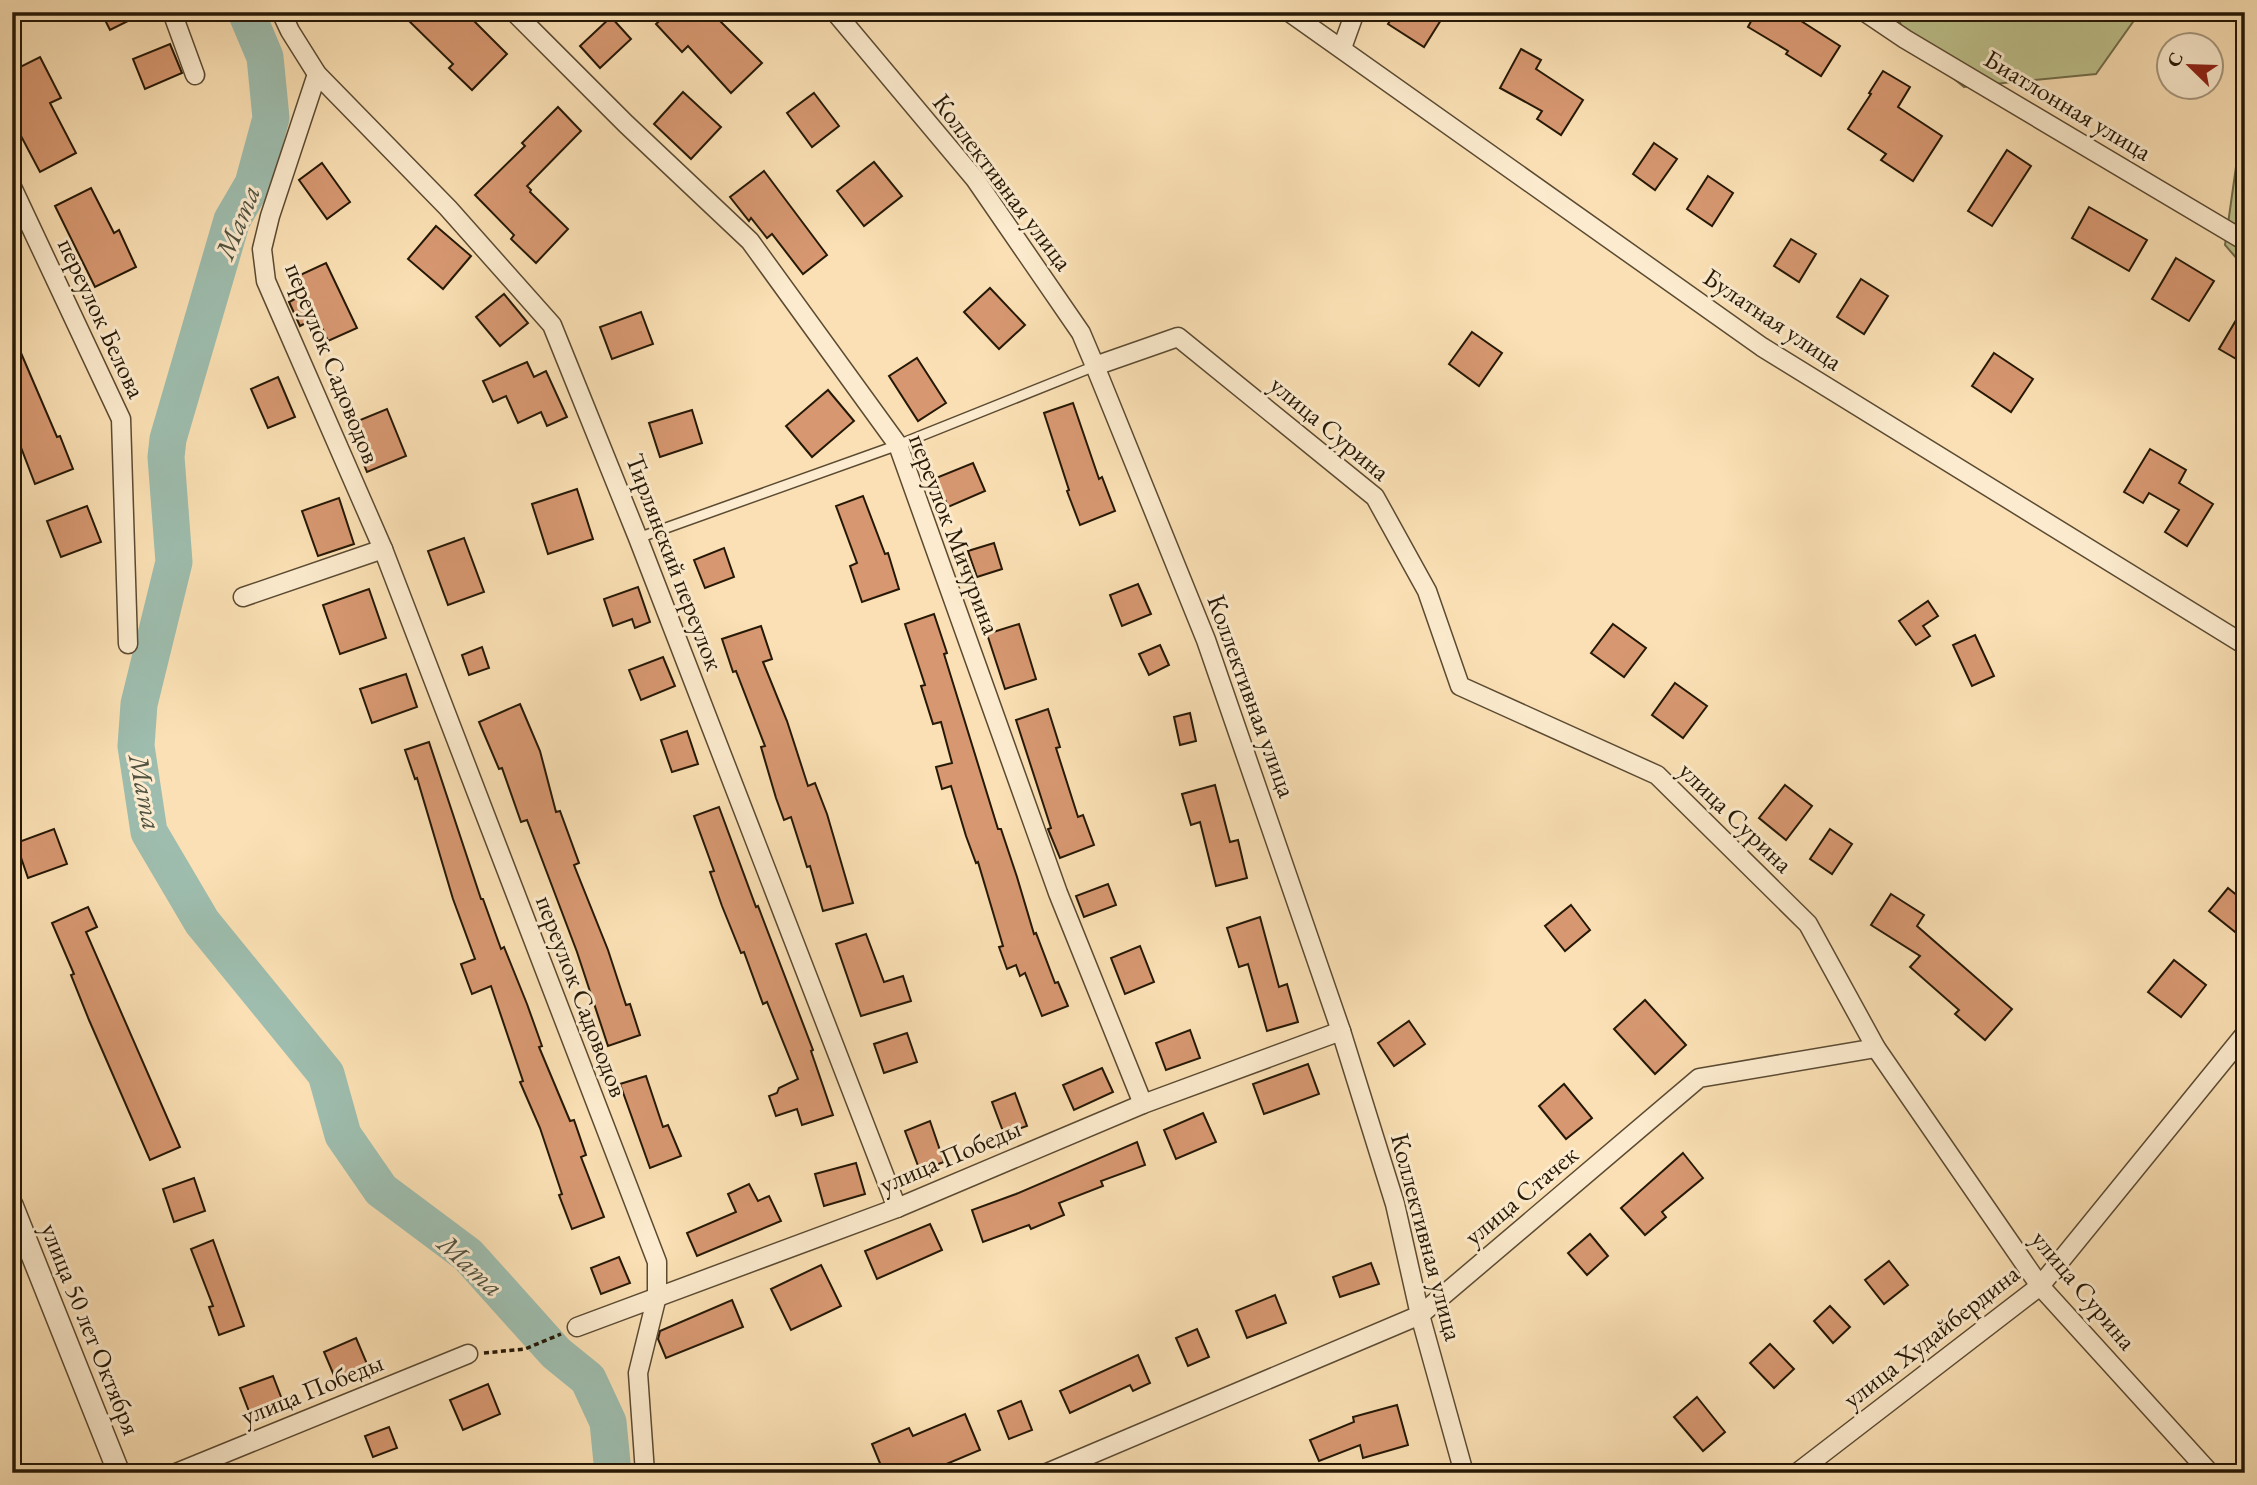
<svg xmlns="http://www.w3.org/2000/svg" width="2257" height="1485" viewBox="0 0 2257 1485" font-family="'EB Garamond',serif">
<style>
.green{fill:#bec28d;stroke:#726d4a;stroke-width:2}
.lines{fill:none;stroke-linecap:round;stroke-linejoin:round}
.river{stroke:#9ebdae;stroke-width:37}
.building{fill:#d79871;stroke:#261806;stroke-width:2}
.service-casing{stroke:#5b4a32;stroke-width:12}
.minor-casing{stroke:#5b4a32;stroke-width:21}
.tertiary-casing{stroke:#5b4a32;stroke-width:24}
.path{stroke:#261806;stroke-width:3.5;stroke-dasharray:5 3.5;stroke-linecap:butt}
.service{stroke:#fcebce;stroke-width:9}
.minor{stroke:#fcebce;stroke-width:18}
.tertiary{stroke:#fcebce;stroke-width:21}
.labels{text-anchor:middle;dominant-baseline:central;stroke-width:6;stroke-linejoin:round;paint-order:stroke}
.street-label{font-size:26px;fill:#261806;stroke:#fcebce}
.water-label{font-size:28px;font-style:italic;fill:#505241;stroke:#fcebce}
</style>
<rect width="100%" height="100%" fill="#fae0b4"/>
<filter id="stains"><feTurbulence type="fractalNoise" baseFrequency=".00286" numOctaves="4"/><feColorMatrix values="0 0 0 0 .2 0 0 0 0 .09 0 0 0 0 .02 0 0 0 .5 -.17"/></filter>
<radialGradient id="worn" r=".72"><stop offset=".6" stop-color="#630" stop-opacity="0"/><stop offset="1" stop-color="#630" stop-opacity=".3"/></radialGradient>
<g class="green">
<polygon points="1897,12 2140,12 2096,74 1964,87 1905,39"/>
<polygon points="2245,103 2245,268 2225,245"/>
</g>
<g class="lines">
<polyline class="river" points="246,12 265,57 271,118 253,184 232,220 168,439 166,457 174,562 139,704 136,746 149,832 202,922 326,1074 343,1135 381,1190 468,1255 556,1353 588,1379 608,1422 613,1473"/>
</g>
<g class="building">
<polygon points="101,12 146,12 110,30"/>
<polygon points="417,12 465,12 507,54 472,90 449,68 453,64 409,21"/>
<polygon points="669,12 711,12 762,63 731,93 688,46 682,52 656,24"/>
<polygon points="1396,12 1446,12 1424,47 1388,24"/>
<polygon points="1756,12 1787,12 1840,46 1821,76 1786,54 1788,51 1748,27"/>
<polygon points="611,17 631,39 600,68 580,46"/>
<polygon points="170,44 182,73 145,89 133,59"/>
<polygon points="1521,49 1541,60 1536,69 1583,100 1561,135 1537,119 1542,111 1500,88"/>
<polygon points="40,57 61,98 50,103 76,153 40,172 12,119 12,71"/>
<polygon points="1883,71 1910,87 1898,107 1942,136 1913,181 1881,160 1886,154 1848,129 1871,94 1869,93"/>
<polygon points="683,92 721,127 691,159 654,124"/>
<polygon points="814,93 839,126 812,147 787,113"/>
<polygon points="558,107 581,131 527,186 531,190 530,192 568,229 536,263 511,239 514,235 475,195 525,146 522,143"/>
<polygon points="1654,143 1677,159 1655,190 1633,174"/>
<polygon points="2007,150 2031,166 1992,226 1968,211"/>
<polygon points="874,162 902,196 864,226 837,191"/>
<polygon points="322,163 350,202 327,219 299,180"/>
<polygon points="764,171 827,255 803,274 772,234 767,238 751,218 749,221 730,197"/>
<polygon points="1708,176 1733,193 1712,226 1687,209"/>
<polygon points="91,188 114,233 119,230 136,267 95,287 55,206"/>
<polygon points="2089,207 2147,240 2129,271 2072,238"/>
<polygon points="436,226 471,256 443,289 408,259"/>
<polygon points="1791,239 1816,254 1799,282 1774,266"/>
<polygon points="2176,258 2214,281 2189,321 2152,299"/>
<polygon points="326,263 357,328 328,341 317,317 300,326 289,302 306,293 298,276"/>
<polygon points="1861,279 1888,296 1864,334 1837,317"/>
<polygon points="990,288 1025,325 999,349 964,312"/>
<polygon points="504,294 528,323 500,346 476,317"/>
<polygon points="2245,305 2245,364 2219,349"/>
<polygon points="641,312 653,344 612,359 600,327"/>
<polygon points="12,332 57,437 60,436 73,469 35,484 12,424"/>
<polygon points="1472,332 1502,353 1479,386 1449,364"/>
<polygon points="1994,353 2033,379 2011,412 1972,386"/>
<polygon points="917,358 946,403 918,421 889,376"/>
<polygon points="527,362 534,377 546,371 567,417 547,426 541,412 518,423 506,396 493,402 483,381"/>
<polygon points="278,377 295,417 268,428 251,389"/>
<polygon points="828,390 854,421 812,457 786,426"/>
<polygon points="1073,403 1099,479 1102,477 1115,511 1080,525 1067,491 1069,490 1044,413"/>
<polygon points="387,409 406,456 367,472 348,425"/>
<polygon points="692,410 702,443 660,457 649,423"/>
<polygon points="2150,449 2186,470 2179,483 2213,504 2187,546 2165,532 2179,510 2149,493 2143,503 2124,492"/>
<polygon points="973,463 985,491 948,507 936,478"/>
<polygon points="577,489 593,539 548,554 532,504"/>
<polygon points="863,496 885,554 888,553 899,589 862,602 850,566 857,563 836,506"/>
<polygon points="339,498 354,544 318,556 302,511"/>
<polygon points="87,506 101,542 61,557 47,521"/>
<polygon points="464,538 484,592 448,605 428,551"/>
<polygon points="994,543 1002,569 977,577 968,551"/>
<polygon points="724,548 734,577 705,588 694,560"/>
<polygon points="1138,584 1151,614 1122,626 1110,595"/>
<polygon points="638,587 650,622 635,628 632,619 613,626 604,599"/>
<polygon points="369,589 386,638 340,654 323,605"/>
<polygon points="1928,601 1938,616 1923,626 1930,636 1916,645 1899,621"/>
<polygon points="934,614 947,653 944,654 998,829 1001,829 1017,877 1034,934 1036,933 1055,983 1058,982 1068,1006 1042,1016 1025,973 1020,976 1016,965 1007,969 999,947 1003,946 978,862 976,863 966,836 951,786 942,789 936,767 952,763 941,722 933,724 921,686 925,685 905,624"/>
<polygon points="1019,624 1036,679 1005,689 987,634"/>
<polygon points="1613,624 1646,648 1624,677 1591,653"/>
<polygon points="761,626 772,659 763,662 787,721 808,786 815,783 827,814 853,903 823,911 810,866 807,867 791,817 784,820 776,798 761,747 765,746 736,671 733,672 722,639"/>
<polygon points="1975,635 1994,676 1972,686 1953,645"/>
<polygon points="1160,645 1169,665 1149,675 1139,654"/>
<polygon points="482,647 489,668 469,675 462,655"/>
<polygon points="663,657 675,686 641,700 629,670"/>
<polygon points="406,674 417,707 372,723 360,689"/>
<polygon points="1675,683 1707,706 1683,738 1652,715"/>
<polygon points="520,704 540,751 556,812 560,811 579,863 574,865 608,950 626,1005 630,1004 640,1035 608,1046 577,952 527,820 521,822 502,768 499,769 479,722"/>
<polygon points="1048,709 1060,747 1056,748 1078,817 1083,815 1094,845 1060,858 1048,829 1051,828 1016,720"/>
<polygon points="1190,713 1196,741 1180,745 1174,717"/>
<polygon points="687,731 698,764 672,772 661,740"/>
<polygon points="429,742 481,899 483,899 501,949 504,947 527,1004 542,1046 539,1047 570,1121 574,1120 586,1155 581,1157 604,1217 572,1229 559,1195 562,1194 540,1128 520,1082 523,1081 491,986 472,994 461,964 475,959 453,899 417,778 415,779 405,750"/>
<polygon points="1215,785 1230,842 1238,840 1247,878 1216,886 1200,822 1191,825 1182,794"/>
<polygon points="1785,785 1812,806 1786,840 1759,818"/>
<polygon points="719,807 756,907 758,906 813,1050 811,1051 833,1115 802,1125 797,1109 776,1116 769,1096 777,1093 779,1088 798,1079 767,1002 763,1004 744,952 741,953 722,906 710,872 714,871 694,816"/>
<polygon points="54,829 67,864 28,878 16,843"/>
<polygon points="1830,829 1852,844 1832,874 1810,859"/>
<polygon points="1108,884 1116,905 1084,917 1076,896"/>
<polygon points="2228,888 2245,902 2245,940 2209,911"/>
<polygon points="1891,894 1924,915 1917,926 2012,1009 1985,1040 1955,1014 1959,1010 1910,967 1920,956 1871,925"/>
<polygon points="1571,905 1590,930 1565,951 1545,926"/>
<polygon points="88,907 97,927 86,932 180,1147 150,1160 89,1020 71,975 74,974 52,923"/>
<polygon points="1260,917 1279,987 1287,984 1298,1022 1267,1031 1248,964 1239,967 1227,928"/>
<polygon points="866,934 884,982 903,976 911,1001 861,1016 836,944"/>
<polygon points="1140,946 1154,982 1125,994 1111,958"/>
<polygon points="2174,960 2206,985 2181,1017 2148,992"/>
<polygon points="1645,1000 1686,1045 1655,1074 1614,1029"/>
<polygon points="1409,1021 1425,1044 1394,1066 1378,1043"/>
<polygon points="1190,1030 1200,1058 1166,1070 1156,1043"/>
<polygon points="907,1033 917,1062 884,1073 874,1044"/>
<polygon points="1308,1064 1319,1094 1264,1114 1253,1084"/>
<polygon points="1102,1068 1113,1092 1074,1110 1063,1085"/>
<polygon points="646,1076 663,1127 668,1125 681,1156 650,1168 620,1084"/>
<polygon points="1564,1084 1592,1118 1566,1139 1539,1106"/>
<polygon points="1015,1093 1027,1126 1004,1134 992,1102"/>
<polygon points="1203,1113 1216,1142 1176,1159 1164,1130"/>
<polygon points="930,1121 944,1162 920,1171 905,1131"/>
<polygon points="1137,1142 1145,1165 1101,1181 1103,1186 1059,1203 1064,1215 1031,1229 1029,1225 983,1242 972,1210 1016,1194"/>
<polygon points="1683,1153 1703,1178 1662,1212 1666,1217 1645,1235 1621,1208"/>
<polygon points="856,1163 865,1194 824,1206 815,1174"/>
<polygon points="194,1178 205,1211 174,1222 163,1189"/>
<polygon points="749,1184 758,1201 769,1196 781,1221 697,1256 687,1233 736,1212 728,1194"/>
<polygon points="930,1224 942,1250 877,1279 865,1251"/>
<polygon points="1590,1234 1608,1256 1587,1275 1568,1253"/>
<polygon points="213,1240 244,1326 219,1335 209,1307 213,1306 191,1249"/>
<polygon points="619,1257 630,1283 601,1294 591,1268"/>
<polygon points="1889,1261 1908,1285 1884,1304 1865,1280"/>
<polygon points="1371,1263 1379,1284 1340,1297 1333,1277"/>
<polygon points="821,1265 841,1306 791,1330 771,1289"/>
<polygon points="1275,1295 1286,1323 1247,1338 1236,1311"/>
<polygon points="732,1300 743,1327 666,1358 658,1339 660,1331"/>
<polygon points="1830,1306 1850,1327 1833,1343 1814,1321"/>
<polygon points="1197,1329 1209,1357 1188,1366 1176,1338"/>
<polygon points="356,1338 370,1371 338,1385 324,1352"/>
<polygon points="1770,1344 1794,1369 1774,1388 1750,1363"/>
<polygon points="1138,1355 1150,1383 1133,1391 1130,1385 1070,1413 1060,1391"/>
<polygon points="273,1376 283,1402 250,1414 240,1388"/>
<polygon points="488,1384 500,1414 463,1430 450,1400"/>
<polygon points="1697,1397 1725,1432 1703,1451 1674,1417"/>
<polygon points="1021,1401 1032,1430 1009,1439 998,1411"/>
<polygon points="1397,1405 1408,1445 1363,1458 1360,1445 1319,1461 1310,1440 1354,1422 1353,1417"/>
<polygon points="965,1414 980,1450 925,1473 884,1473 872,1444 909,1428 913,1436"/>
<polygon points="389,1427 397,1448 373,1457 365,1436"/>
</g>
<g class="lines">
<defs>
<polyline id="service" points="638,538 898,445 1095,366"/>
<g id="minor">
<polyline points="172,12 195,75"/>
<polyline points="281,12 290,31 317,74 448,208 552,325 638,538 897,1208"/>
<polyline points="514,12 626,124 750,241 898,445 1058,893 1143,1104"/>
<polyline points="835,12 975,179 1081,333 1095,366 1206,640 1341,1031 1395,1204 1420,1315 1464,1473"/>
<polyline points="1289,12 1762,347 2245,645"/>
<polyline points="1865,12 1905,39 2245,241"/>
<polyline points="1342,48 1355,12"/>
<polyline points="317,74 270,216 262,249 266,281 383,549 657,1262 657,1296 638,1373 645,1473"/>
<polyline points="12,187 121,419 128,644"/>
<polyline points="1095,366 1178,337 1375,497 1427,591 1460,686 1657,775 1808,924 1876,1048 2040,1286 2210,1473"/>
<polyline points="243,597 383,549"/>
<polyline points="577,1327 897,1208 1143,1104 1341,1031"/>
<polyline points="176,1473 468,1354"/>
<polyline points="1047,1473 1420,1315 1699,1078 1876,1048"/>
<polyline points="1797,1473 2040,1286 2245,1034"/>
</g>
<polyline id="tertiary" points="12,1205 119,1473"/>
</defs>
<use href="#service" class="service-casing"/>
<use href="#minor" class="minor-casing"/>
<use href="#tertiary" class="tertiary-casing"/>
<polyline class="path" points="484,1353 525,1349 561,1334"/>
<use href="#service" class="service"/>
<use href="#minor" class="minor"/>
<use href="#tertiary" class="tertiary"/>
</g>
<g class="labels">
<g class="street-label">
<text transform="translate(2068 105) rotate(31)">Биатлонная улица</text>
<text transform="translate(1003 182) rotate(53)">Коллективная улица</text>
<text transform="translate(102 318) rotate(65)">переулок Белова</text>
<text transform="translate(1773 319) rotate(34)">Булатная улица</text>
<text transform="translate(333 363) rotate(68)">переулок Садоводов</text>
<text transform="translate(1330 428) rotate(40)">улица Сурина</text>
<text transform="translate(955 534) rotate(69)">переулок Мичурина</text>
<text transform="translate(675 562) rotate(69)">Тирлянский переулок</text>
<text transform="translate(1252 696) rotate(70)">Коллективная улица</text>
<text transform="translate(1736 817) rotate(44)">улица Сурина</text>
<text transform="translate(582 996) rotate(69)">переулок Садоводов</text>
<text transform="translate(950 1156) rotate(-23)">улица Победы</text>
<text transform="translate(1521 1195) rotate(-40)">улица Стачек</text>
<text transform="translate(1427 1237) rotate(75)">Коллективная улица</text>
<text transform="translate(2084 1290) rotate(50)">улица Сурина</text>
<text transform="translate(91 1329) rotate(68)">улица 50 лет Октября</text>
<text transform="translate(1931 1336) rotate(-38)">улица Худайбердина</text>
<text transform="translate(312 1389) rotate(-22)">улица Победы</text>
</g>
<g class="water-label">
<text transform="translate(237 222) rotate(-68)">Мата</text>
<text transform="translate(146 792) rotate(79)">Мата</text>
<text transform="translate(471 1265) rotate(43)">Мата</text>
</g>
</g>
<rect width="2257" height="1485" fill="none" stroke="#fae0b4" stroke-width="42"/>
<rect x="14" y="14" width="2229" height="1457" fill="none" stroke="#261806" stroke-width="3.5"/>
<rect x="21" y="21" width="2215" height="1443" fill="none" stroke="#261806" stroke-width="2"/>
<g transform="translate(2190 66) rotate(293)"><circle r="33" fill="#fcebce" stroke="#a6977e" stroke-width="2"/>
<path d="M0-5L12 26L0 18L-12 26Z" fill="#8f2418"/>
<text y="-10" font-size="19" font-weight="bold" text-anchor="middle" fill="#261806">С</text>
</g>
<rect width="100%" height="100%" filter="url(#stains)"/>
<rect width="100%" height="100%" fill="url(#worn)"/>
</svg>
